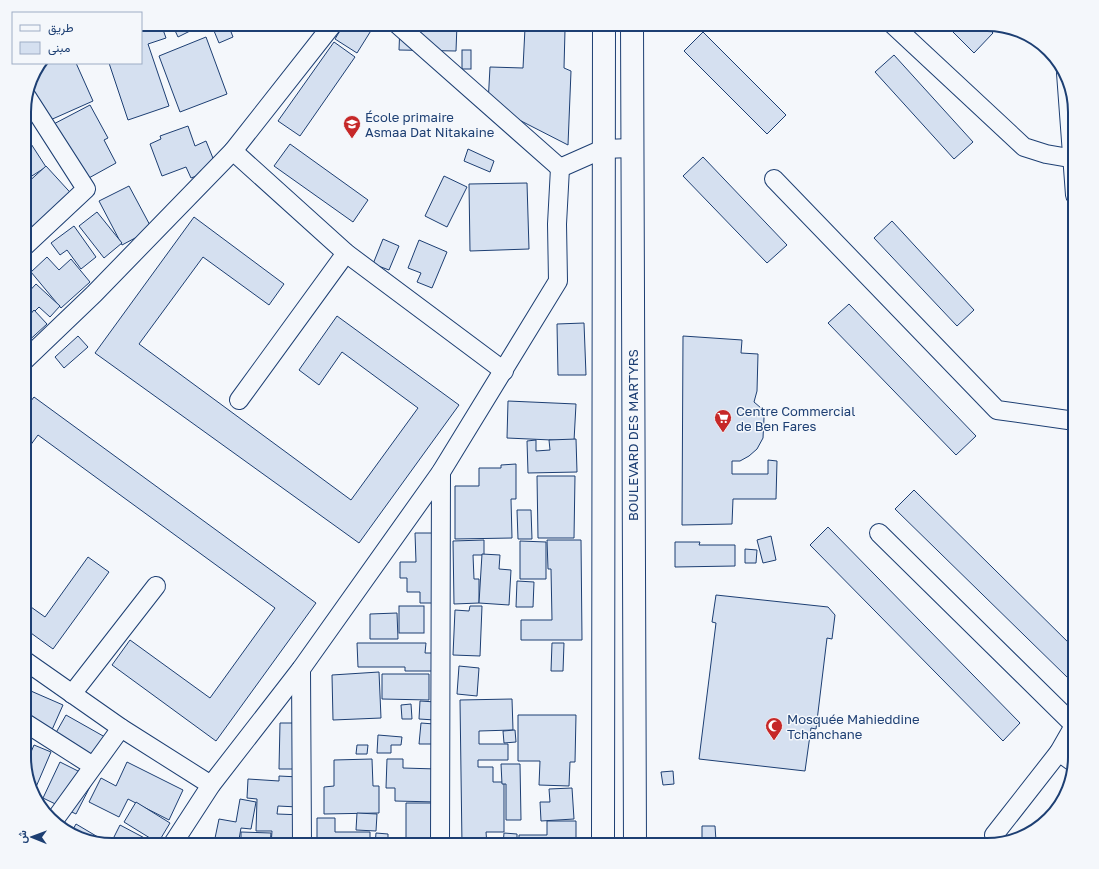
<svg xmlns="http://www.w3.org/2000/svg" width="1099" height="869" viewBox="0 0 1099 869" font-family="'Golos Text',Vazirmatn,sans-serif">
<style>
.building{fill:#d5e0f0;stroke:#1d3f73}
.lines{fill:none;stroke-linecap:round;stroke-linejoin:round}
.street-casing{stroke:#1d3f73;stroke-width:20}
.highway-casing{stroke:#1d3f73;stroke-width:24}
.street{stroke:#f4f7fb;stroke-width:18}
.highway{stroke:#f4f7fb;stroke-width:22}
.labels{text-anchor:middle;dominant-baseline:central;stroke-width:3;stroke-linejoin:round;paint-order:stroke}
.poi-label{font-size:13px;fill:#1d3f73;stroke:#f4f7fb;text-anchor:start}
.street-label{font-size:13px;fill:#1d3f73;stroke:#f4f7fb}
.rim{fill:none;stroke:#1d3f73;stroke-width:2}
</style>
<rect width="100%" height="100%" fill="#f4f7fb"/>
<g class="building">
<polygon points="141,24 161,24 166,38 148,44 169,106 128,120 109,63 141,63"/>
<polygon points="172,24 201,24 202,25 178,37"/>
<polygon points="216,24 228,24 233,37 219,43 212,26"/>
<polygon points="344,24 365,24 372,29 357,53 335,39"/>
<polygon points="400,24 457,24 456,51 399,50"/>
<polygon points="945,24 984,24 993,33 974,53"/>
<polygon points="525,28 565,30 564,68 571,71 568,145 488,104 490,67 523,68"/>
<polygon points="703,32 786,115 767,134 684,51"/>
<polygon points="206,37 227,94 180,112 159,56"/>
<polygon points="334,42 355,57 300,136 278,121"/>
<rect x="462" y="50" width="9" height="19"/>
<polygon points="894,55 973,142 954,159 875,72"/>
<polygon points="41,63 76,63 93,101 48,121 30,83 33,73"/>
<polygon points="90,105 108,138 104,140 116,163 78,184 48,127"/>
<polygon points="188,126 195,146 206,141 217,168 191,178 186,167 162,176 150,144 161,139 160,136"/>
<polygon points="24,133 46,167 24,181 24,170 28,167 24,161"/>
<polygon points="290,144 368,200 353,222 274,166"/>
<polygon points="468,149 494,161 490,172 464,161"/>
<polygon points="703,157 787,245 767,263 683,176"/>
<polygon points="46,166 78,201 24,252 24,184 25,185"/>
<polygon points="444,176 467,187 447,227 425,216"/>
<polygon points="527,183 529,249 470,251 469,184"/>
<polygon points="129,186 152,229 122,245 99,201"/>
<polygon points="97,212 122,243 104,258 79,226"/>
<polygon points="194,217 284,284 269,305 203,257 139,344 351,500 418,408 342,352 319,385 299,370 337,316 459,405 359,543 95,353"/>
<polygon points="892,221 974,310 957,326 874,238"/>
<polygon points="74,226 96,257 81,269 67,250 60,255 51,243"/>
<polygon points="383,239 399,246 389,270 373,264"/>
<polygon points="419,240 447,252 432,288 417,282 421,273 408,268"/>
<polygon points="47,257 59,270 71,259 90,282 61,308 31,272"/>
<polygon points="36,284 60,306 50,317 39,307 33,313 24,305 24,297"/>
<polygon points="849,304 976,436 956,455 828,323"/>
<polygon points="34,310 47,324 24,345 24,313 28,317"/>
<polygon points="584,323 586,375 558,375 557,324"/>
<polygon points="78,336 88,347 64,368 55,357"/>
<polygon points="683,336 742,340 741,353 758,354 757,391 754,402 761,408 764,418 763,438 757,449 749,456 740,461 732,461 732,474 768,474 768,460 777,461 776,499 733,499 732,524 682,525"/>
<polygon points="34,397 316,603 216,741 112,665 130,640 210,698 275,608 38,435 24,454 24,410"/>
<polygon points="508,401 576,404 574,441 507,438"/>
<polygon points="576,439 577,472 528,473 527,441 536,440 536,451 550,450 549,440"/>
<polygon points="516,464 516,499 511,499 512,538 455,539 455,486 479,486 479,468 501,468 501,465"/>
<polygon points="537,476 575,476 574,538 538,538"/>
<polygon points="914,490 1075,649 1075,673 1069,679 895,509"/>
<polygon points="517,510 531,510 532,539 518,539"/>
<polygon points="828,527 1020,723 1003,741 810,545"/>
<polygon points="415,533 432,533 432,603 420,603 420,592 407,592 407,578 400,578 400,562 416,562"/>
<polygon points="771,536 776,560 763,563 757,540"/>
<polygon points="484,540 484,555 473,555 474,579 479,579 479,603 454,604 453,541"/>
<polygon points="547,540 581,540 582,640 521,640 521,620 552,620 551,569 548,569"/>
<polygon points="520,541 546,542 546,579 520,579"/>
<polygon points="675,542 700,542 699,545 735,545 735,566 675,567"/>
<polygon points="745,549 757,550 756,563 745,563"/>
<polygon points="482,554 500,555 499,569 511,570 509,605 479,603"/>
<polygon points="88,557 109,572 53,649 24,628 24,602 45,617"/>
<polygon points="517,581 534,582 533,607 516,607"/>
<polygon points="716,595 828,607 835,615 832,639 827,638 816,729 811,728 805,771 699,759 716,623 712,622"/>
<rect x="399" y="606" width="25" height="27"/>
<polygon points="470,606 482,606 480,656 453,655 455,610 469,611"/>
<polygon points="397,613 398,639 370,639 370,614"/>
<polygon points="357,643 426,643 425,653 438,653 438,671 405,671 405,667 358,667"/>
<polygon points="552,643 564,643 563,671 551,671"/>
<polygon points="459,666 479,668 477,696 457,694"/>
<polygon points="379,672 381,718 333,720 332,675"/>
<polygon points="382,674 429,674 429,700 382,699"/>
<polygon points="24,688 63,705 51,732 24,720"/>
<polygon points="512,699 513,730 479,731 479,744 508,744 508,760 478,760 478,767 493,767 493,782 504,782 504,832 486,832 487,845 462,845 460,700"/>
<polygon points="420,701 436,702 435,720 419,719"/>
<polygon points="411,704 412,719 402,719 401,705"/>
<polygon points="66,715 112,741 99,764 53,738"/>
<polygon points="518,715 576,715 575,762 570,762 569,786 539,785 540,761 518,761"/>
<polygon points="280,723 307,723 306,769 279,769"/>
<polygon points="421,723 434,724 433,744 419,744"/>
<polygon points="515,730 516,742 504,743 503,731"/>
<polygon points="378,735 402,737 401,745 391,745 391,753 377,753"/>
<polygon points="34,745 51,752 36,787 30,785 25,766"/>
<polygon points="357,745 368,745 367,754 356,754"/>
<polygon points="372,759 373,786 379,786 379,813 324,814 324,787 334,786 334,760"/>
<polygon points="387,759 403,759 403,768 437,769 437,802 395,801 395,788 386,788"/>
<polygon points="60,762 94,779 76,814 43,798"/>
<polygon points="127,762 183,790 169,820 128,799 119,817 89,802 101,778 116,786"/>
<polygon points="501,764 520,764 521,820 506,820 506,784 502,784"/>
<polygon points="673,771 674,784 663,785 661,772"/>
<polygon points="279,776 299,777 298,807 278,806 277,814 304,815 302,845 271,845 272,831 256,831 257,799 247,798 248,779 279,781"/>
<polygon points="572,788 574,819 541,821 540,802 550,802 549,789"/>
<polygon points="240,799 256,802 251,829 241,828 238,845 214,843 219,819 236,822"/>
<polygon points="136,802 170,823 158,843 124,822"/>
<polygon points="406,803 432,803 433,845 406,845"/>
<polygon points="357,813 377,814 376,831 356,830"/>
<polygon points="317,818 335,818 335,832 370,832 370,845 317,845"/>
<polygon points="547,821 576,821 576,839 560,839 560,845 519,845 519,835 547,835"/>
<polygon points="76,824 108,843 107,844 83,840 71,833"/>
<polygon points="120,825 154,843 153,845 110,845"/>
<polygon points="702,826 715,826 716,841 702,842"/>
<polygon points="241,832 271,833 270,845 241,845"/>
<polygon points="376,833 388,834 388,845 375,845"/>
<polygon points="504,833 517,834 517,845 503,845"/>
</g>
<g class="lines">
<defs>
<g id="street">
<polyline points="397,24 560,168"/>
<polyline points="892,24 1024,147 1046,154 1075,159"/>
<polyline points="1066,73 1075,195"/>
<polyline points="233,151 346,253 504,371"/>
<polyline points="560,168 603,149 632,148"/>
<polyline points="774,179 997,410 1075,421"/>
<polyline points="24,247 86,189 27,97"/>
<polyline points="24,361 94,294 233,151 333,24"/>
<polyline points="239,400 346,253"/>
<polyline points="879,533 1074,725"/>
<polyline points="24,660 121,728 211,785"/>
<polyline points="301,669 302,845"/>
<polyline points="72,694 156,586"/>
<polyline points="24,722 93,766"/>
<polyline points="1059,752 1074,763"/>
<polyline points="53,822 121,728"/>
<polyline points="994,835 1059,752 1075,724"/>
<polyline points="172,845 211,785 301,669 441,472 558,281 557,224 560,168"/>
<polyline points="440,845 441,472"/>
</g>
<g id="highway">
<polyline points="632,24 635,845"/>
<polyline points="603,845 604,24"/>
</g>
</defs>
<use href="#street" class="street-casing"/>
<use href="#highway" class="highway-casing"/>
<use href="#street" class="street"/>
<use href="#highway" class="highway"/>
</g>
<defs>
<symbol id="school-pin" viewBox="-11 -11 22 30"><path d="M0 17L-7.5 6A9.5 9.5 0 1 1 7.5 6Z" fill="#c62828" stroke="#f4f7fb"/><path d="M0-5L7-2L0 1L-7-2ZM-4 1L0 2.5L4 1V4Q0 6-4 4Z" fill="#fff"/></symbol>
<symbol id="supermarket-pin" viewBox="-11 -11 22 30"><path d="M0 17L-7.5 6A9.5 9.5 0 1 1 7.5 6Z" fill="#c62828" stroke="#f4f7fb"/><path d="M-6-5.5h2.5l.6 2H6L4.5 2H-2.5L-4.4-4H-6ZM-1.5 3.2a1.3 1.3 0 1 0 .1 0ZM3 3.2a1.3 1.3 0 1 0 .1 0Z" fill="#fff"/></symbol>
<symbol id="mosque-pin" viewBox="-11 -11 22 30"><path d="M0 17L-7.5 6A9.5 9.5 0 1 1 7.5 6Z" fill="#c62828" stroke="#f4f7fb"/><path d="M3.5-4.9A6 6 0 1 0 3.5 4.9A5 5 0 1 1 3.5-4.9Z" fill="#fff"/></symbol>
</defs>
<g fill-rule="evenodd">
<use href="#school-pin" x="342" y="114" width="20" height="27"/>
<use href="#supermarket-pin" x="713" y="408" width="20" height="27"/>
<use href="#mosque-pin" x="764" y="716" width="20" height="27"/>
</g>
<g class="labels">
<g class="poi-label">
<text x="365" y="117">École primaire<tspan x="365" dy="15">Asmaa Dat Nitakaine</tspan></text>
<text x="736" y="411">Centre Commercial<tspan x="736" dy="15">de Ben Fares</tspan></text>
<text x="787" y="719">Mosquée Mahieddine<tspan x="787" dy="15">Tchanchane</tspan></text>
</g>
<g class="street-label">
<text transform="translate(633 435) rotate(-90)">BOULEVARD DES MARTYRS</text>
</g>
</g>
<path d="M0 0H1099V869H0ZM112 31H987A81 81 0 0 1 1068 112V757A81 81 0 0 1 987 838H112A81 81 0 0 1 31 757V112A81 81 0 0 1 112 31Z" fill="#f4f7fb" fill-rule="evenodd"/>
<path class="rim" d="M112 31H987A81 81 0 0 1 1068 112V757A81 81 0 0 1 987 838H112A81 81 0 0 1 31 757V112A81 81 0 0 1 112 31Z"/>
<rect x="12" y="12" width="130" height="52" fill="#f4f7fb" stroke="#9eadc5"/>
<rect x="20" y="25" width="20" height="6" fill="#f4f7fb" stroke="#9eadc5"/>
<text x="48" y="32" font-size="12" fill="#1d3f73">طريق</text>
<rect x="20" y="42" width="20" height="12" fill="#d5e0f0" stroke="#9eadc5"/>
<text x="48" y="52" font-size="12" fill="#1d3f73">مبنى</text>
<g transform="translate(32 837) rotate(271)" stroke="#f4f7fb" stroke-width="3" paint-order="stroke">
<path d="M0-3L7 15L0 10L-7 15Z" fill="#1d3f73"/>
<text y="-6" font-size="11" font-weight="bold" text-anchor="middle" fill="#1d3f73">ش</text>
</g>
</svg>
